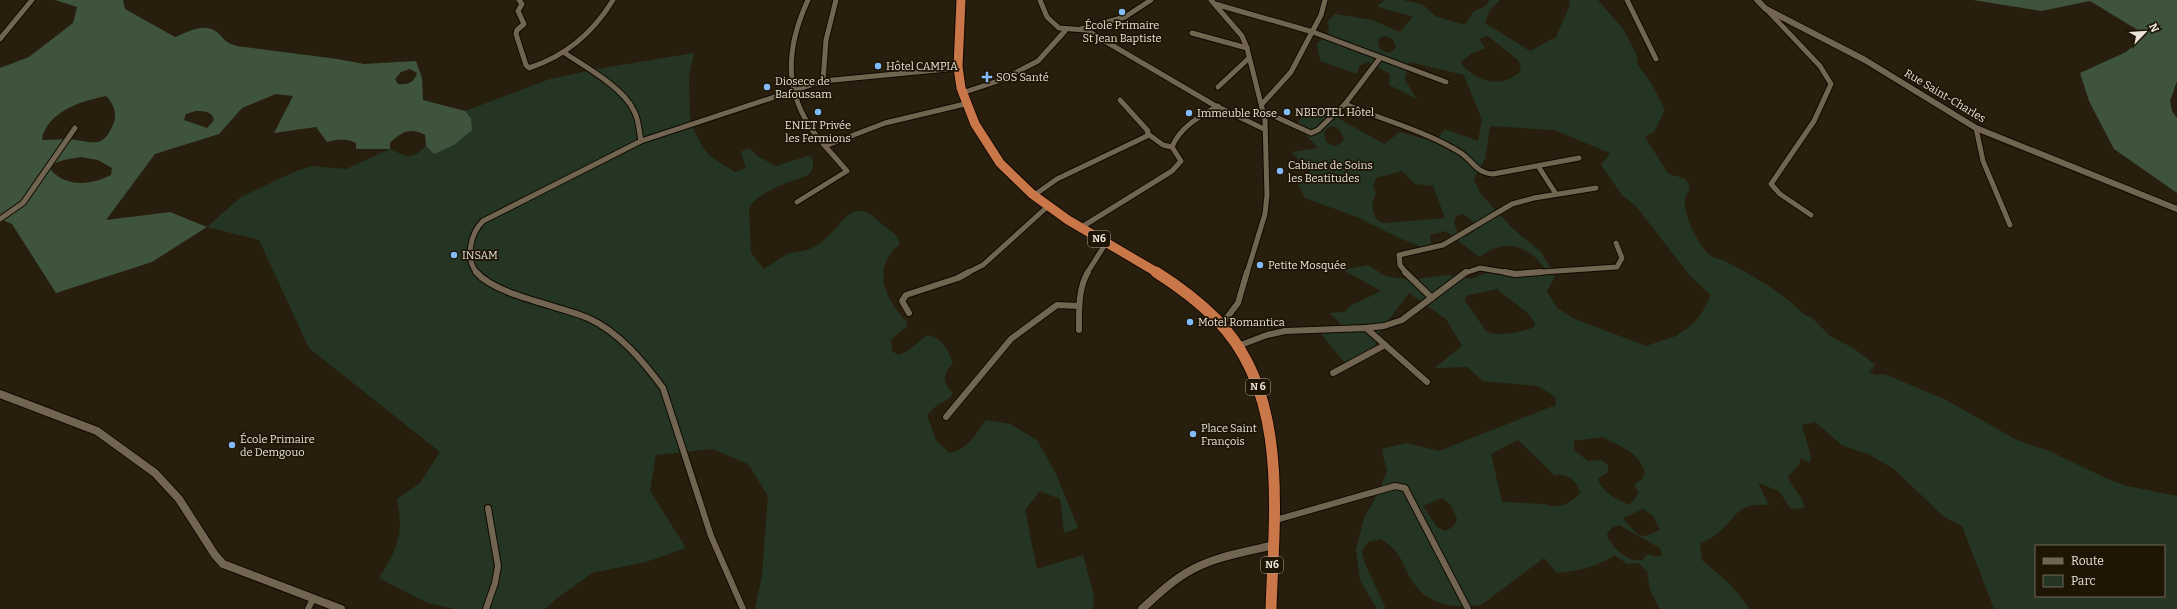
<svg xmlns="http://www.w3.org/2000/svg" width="2177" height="609" viewBox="0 0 2177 609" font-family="Bitter,serif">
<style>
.green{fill:#243623;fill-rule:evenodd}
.forest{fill:#3e543d;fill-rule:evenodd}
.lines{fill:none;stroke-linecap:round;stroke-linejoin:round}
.street-far1-casing{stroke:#110800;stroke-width:7}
.street-casing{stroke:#110800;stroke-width:8}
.secondary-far1-casing{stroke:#110800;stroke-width:8}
.secondary-casing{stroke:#110800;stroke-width:10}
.highway-far1-casing{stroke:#110800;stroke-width:11}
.highway-casing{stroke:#110800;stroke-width:13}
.street-far1{stroke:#716552;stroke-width:5}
.street{stroke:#716552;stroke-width:6}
.secondary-far1{stroke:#716552;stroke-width:6}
.secondary{stroke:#716552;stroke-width:8}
.highway-far1{stroke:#c97648;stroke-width:9}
.highway{stroke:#c97648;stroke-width:11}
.poi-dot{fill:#82bcfa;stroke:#1e1505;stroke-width:1.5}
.labels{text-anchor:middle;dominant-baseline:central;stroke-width:3.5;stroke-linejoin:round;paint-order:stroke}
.shield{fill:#1e1505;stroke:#aca599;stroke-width:1}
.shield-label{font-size:10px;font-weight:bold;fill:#e9e3d8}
.poi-label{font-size:11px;fill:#e9e3d8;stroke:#1e1505;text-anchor:start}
.street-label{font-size:11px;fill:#e9e3d8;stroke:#1e1505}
</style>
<rect width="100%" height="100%" fill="#281e0d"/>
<g class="green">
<path d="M1385 0H1403L1422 4 1435 16 1465 25 1473 12 1487 5 1489 0H1500L1490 10 1485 23 1530 51 1556 37 1570 5 1569 0H1598L1623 29 1636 53 1638 65 1651 83 1665 110 1654 132 1645 137 1667 172C1673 178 1683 174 1688 183 1692 190 1686 193 1685 200 1682 213 1700 249 1711 256 1715 259 1721 259 1725 261 1754 276 1783 293 1806 316L1811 317 1830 336 1853 348 1873 363 1875 365 1869 372 1876 375 1884 374 1944 399 2017 440 2049 451 2110 480 2127 486 2177 496V609H1994L1962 526 1943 516 1894 469 1868 454 1843 446 1815 422 1802 425 1811 457 1810 463 1801 458 1799 465 1788 477C1792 489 1803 494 1804 508L1791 509 1779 491 1758 483 1769 505C1737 503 1739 514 1719 532 1714 537 1706 540 1700 544L1702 560 1730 584 1750 609H1660L1650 590 1647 571 1638 563 1627 564 1615 555C1596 567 1579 571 1557 573L1544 558C1528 570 1513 581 1497 593 1492 596 1486 603 1480 605 1456 609 1430 605 1415 585 1400 564 1406 556 1381 539L1368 542 1362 551 1365 564 1386 609H1377L1360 580 1356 550 1364 518 1377 495 1387 472 1382 449 1406 443 1439 451 1556 405 1555 397 1538 386 1483 381 1467 367 1435 368 1462 346 1446 319 1409 293 1378 334 1375 347 1345 363 1316 328 1341 324 1330 313 1345 312 1350 306 1381 291 1343 270 1368 265 1385 276 1410 280 1447 275 1471 279 1488 272 1545 269C1536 255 1521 244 1503 246 1495 247 1486 253 1479 257L1446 231 1430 235 1432 251 1399 238 1357 217 1305 198 1298 184 1312 175 1292 152 1318 148 1296 124 1310 109 1329 113 1384 144 1400 132 1435 142 1445 129 1478 141 1482 120 1464 75 1409 62 1405 80 1417 99 1389 85 1390 74 1368 62 1359 66 1357 74 1320 61 1317 44 1329 32 1328 21 1335 14 1372 20 1400 32 1413 17C1401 13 1389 11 1377 6ZM1386 36 1393 40 1396 47 1393 51 1388 53 1380 49 1378 42 1379 38ZM1488 36 1519 61 1521 71C1500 89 1481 83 1462 65L1461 62 1471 54 1485 48 1479 39ZM1333 126 1340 131 1344 139 1340 144 1334 146 1326 142 1324 134 1326 129ZM1490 126 1554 130 1610 153 1601 165 1622 195 1636 206 1690 276 1711 295 1703 311 1693 324 1676 336 1646 346 1575 319 1557 308 1547 291 1555 276 1541 252 1512 228 1480 193 1474 179 1485 159ZM1402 171 1415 184 1433 186 1445 218 1387 223C1371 223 1370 203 1376 193L1373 187 1376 178ZM1463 214 1480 227 1466 236 1457 231 1454 222 1456 216ZM1498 289C1508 301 1533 311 1535 326 1525 333 1496 337 1486 331L1465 301V297L1468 295ZM1602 437C1619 446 1640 452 1645 473L1642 479 1634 485 1639 493 1630 505C1618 500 1602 493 1598 479L1608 472V465L1601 460 1588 461 1574 450V441ZM1518 440 1555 476C1565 471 1579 482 1580 493 1573 502 1556 511 1545 504L1502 502 1491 454ZM1442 498 1451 505 1457 519 1453 527 1445 531 1437 527 1423 506ZM1643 509 1653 516 1660 530 1646 536 1638 535 1623 518ZM1619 525 1660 548 1662 555 1656 557 1648 554 1642 560C1640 560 1635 560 1633 560 1623 557 1608 543 1607 533L1613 527ZM2036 546H2164V596H2036Z"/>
<path d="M694 53 689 77 690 121 703 148 710 156 735 172 746 168 741 153 742 151 749 148 759 157 776 166 808 156H811C814 162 814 169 809 174 805 177 799 178 794 180 779 186 757 194 749 208L751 253 764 269C772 264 782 256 791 253 801 251 809 251 817 245 843 230 849 190 882 224 891 233 896 231 900 244 871 268 884 298 907 322L906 327 891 340 892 351 898 355 909 350 927 335C942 337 948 350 953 363 943 374 941 381 953 393L950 398 937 405 927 415 936 440 950 453C968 449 976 434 986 420L1010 424 1037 440 1057 476 1078 528 1064 533 1060 499 1040 491 1025 510 1037 569 1083 555 1094 596 1093 609H755L762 575 768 496 748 464 713 449 656 455 650 491 686 548 646 562 592 573 556 599 545 609H455L427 603 379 578C398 548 404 535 397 499L420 483 440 452 309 348 259 240 207 227 241 197 294 172 311 166 346 169 390 149C408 157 410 161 426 146L435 153 471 118 465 111 550 79 602 68Z"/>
</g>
<g class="forest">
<path d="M55 0H123L125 9 175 37C188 32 204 22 217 32 226 40 224 42 237 46L337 59 364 64 416 61 422 78 423 100 465 111 471 118 472 130 454 145 434 154 426 146 425 135C411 127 401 132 390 143V149H356V143C346 138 337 139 327 142L316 127 274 133 293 96 276 94 242 108 219 134 155 154 106 220 170 212 207 227 152 262 56 293 12 224 0 219V68L29 57 73 23 77 7ZM410 69 417 73C414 83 407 85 398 84L395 79 401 72ZM106 96C113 103 117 112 114 122 103 151 93 141 68 139 60 139 52 140 43 140L42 138C49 111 81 101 106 96ZM196 111C204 111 212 111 214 120L207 128 184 120 186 114ZM81 157 98 160 112 168 111 175C91 185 67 188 51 170L52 164 64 160Z"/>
<polygon points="1973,0 2177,0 2177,81 2170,101 2172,111 2177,118 2177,193 2114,149 2089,101 2080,73 2126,52 2146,35 2090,1 2041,11"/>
</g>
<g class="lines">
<defs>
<g id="street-far1">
<path d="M519 0 522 4 518 11 524 24 517 30 516 34 526 65 529 68C566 56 593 33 613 0"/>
<path d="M808 0C783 54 784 101 825 146L885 123 965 104"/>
<polyline points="1040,0 1047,17 1059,28 1086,30 1214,105 1264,129"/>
<polyline points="1211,0 1242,36 1247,48 1265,120 1267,195 1265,214 1247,273"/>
<polyline points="1627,0 1656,59"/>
<polyline points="1215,4 1313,32 1446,82"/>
<polyline points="1769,12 1820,66 1831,84 1814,121 1771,184 1780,194 1811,215"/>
<polyline points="1081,29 1125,17 1151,0"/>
<polyline points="1192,33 1247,48"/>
<polyline points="0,39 32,0"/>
<path d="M563 52C584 66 624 88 634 111 639 120 639 131 641 141"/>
<path d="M1380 58 1345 104C1383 120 1426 131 1461 153 1473 161 1476 173 1493 174L1579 158"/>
<polyline points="823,81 826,40 836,0"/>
<polyline points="1218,87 1249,58"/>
<polyline points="962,93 1001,80 1038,61 1065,31"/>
<polyline points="1262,104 1291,72 1321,15 1325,0"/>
<polyline points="1263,111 1311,133 1318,130 1345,104"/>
<polyline points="1976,128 1983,161 2010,225"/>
<polyline points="1148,134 1163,145 1172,147"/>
<polyline points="1538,166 1556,194"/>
<polyline points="1033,196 1057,179 1147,136 1148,131 1120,100"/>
<polyline points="797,202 847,171 825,146"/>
<polyline points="0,219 23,203 75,128"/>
<path d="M1080 228 1172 171 1181 161 1172 147C1180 127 1200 116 1218 106"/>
<path d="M477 273C465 259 470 234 483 221L641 141 823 81 958 68"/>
<polyline points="967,273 983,265 1047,207"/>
<polyline points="1087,273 1106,243"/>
<polyline points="1406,273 1400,265 1399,255 1443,245 1512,204 1534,198 1596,188"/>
<polyline points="1465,273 1480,268 1510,273"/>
<polyline points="1527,273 1617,267 1622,258 1616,243"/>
</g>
<g id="street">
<path d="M476 272C497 296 558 305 588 318 619 332 643 361 663 388L711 536 743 609"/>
<polyline points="1405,272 1432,298"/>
<polyline points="1505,272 1515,274 1541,272"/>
<polyline points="909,313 902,301 906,295 958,278 969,272"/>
<polyline points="1222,324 1238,303 1247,272"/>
<polyline points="1366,328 1384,326 1402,320 1466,272"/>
<path d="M1079 330C1079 312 1078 288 1088 272"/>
<polyline points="1238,346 1267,335 1285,331 1366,328 1427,382"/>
<polyline points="1333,373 1385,345"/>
<polyline points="946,417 1011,339 1057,305 1079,306"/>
<polyline points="1272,521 1395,486 1405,488 1468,609"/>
<polyline points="308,609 313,599"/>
<polyline points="486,609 495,583 498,566 488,508"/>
</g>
<polyline id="secondary-far1" points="1757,0 1766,9 1865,60 1976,128 2177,209"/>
<g id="secondary">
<polyline points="0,394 97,431 155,473 179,499 215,555 223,564 341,609"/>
<path d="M1142 609C1158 594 1174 579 1193 569 1218 556 1246 552 1273 545"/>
</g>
<polyline id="highway-far1" points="961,0 958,67 961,88 975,124 1000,163 1032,194 1068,220 1158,273"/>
<path id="highway" d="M1156 272C1178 286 1198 301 1216 319 1290 393 1274 514 1271 609"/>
</defs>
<use href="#street-far1" class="street-far1-casing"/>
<use href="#street" class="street-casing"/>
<use href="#secondary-far1" class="secondary-far1-casing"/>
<use href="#secondary" class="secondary-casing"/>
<use href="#highway-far1" class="highway-far1-casing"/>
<use href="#highway" class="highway-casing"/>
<use href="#street-far1" class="street-far1"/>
<use href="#street" class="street"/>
<use href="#secondary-far1" class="secondary-far1"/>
<use href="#secondary" class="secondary"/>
<use href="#highway-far1" class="highway-far1"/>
<use href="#highway" class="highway"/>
</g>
<g class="poi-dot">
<circle cx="1122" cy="12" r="4"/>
<circle cx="878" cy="66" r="4"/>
<path d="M985 71h4v4h4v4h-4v4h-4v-4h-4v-4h4z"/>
<circle cx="767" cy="87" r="4"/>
<circle cx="818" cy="112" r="4"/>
<circle cx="1287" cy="112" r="4"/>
<circle cx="1189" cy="113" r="4"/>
<circle cx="1280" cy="171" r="4"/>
<circle cx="454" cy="255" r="4"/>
<circle cx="1260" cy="265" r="4"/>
<circle cx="1190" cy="322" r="4"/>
<circle cx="1193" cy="434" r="4"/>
<circle cx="232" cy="445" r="4"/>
</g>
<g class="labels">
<g class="shield">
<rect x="1088" y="231" width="22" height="16" rx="3"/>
<rect x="1246" y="379" width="24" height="16" rx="3"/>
<rect x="1261" y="557" width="22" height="16" rx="3"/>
</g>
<g class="shield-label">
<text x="1099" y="239">N6</text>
<text x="1258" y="387">N 6</text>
<text x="1272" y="565">N6</text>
</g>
<g class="poi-label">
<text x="1122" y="25" text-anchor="middle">École Primaire<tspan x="1122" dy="13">St Jean Baptiste</tspan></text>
<text x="886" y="66">Hôtel CAMPIA</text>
<text x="996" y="77">SOS Santé</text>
<text x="775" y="81">Diosece de<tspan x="775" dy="13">Bafoussam</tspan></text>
<text x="1295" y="112">NBEOTEL Hôtel</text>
<text x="1197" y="113">Immeuble Rose</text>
<text x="818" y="125" text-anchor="middle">ENIET Privée<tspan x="818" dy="13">les Fermions</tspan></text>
<text x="1288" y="165">Cabinet de Soins<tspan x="1288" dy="13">les Beatitudes</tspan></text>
<text x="462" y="255">INSAM</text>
<text x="1268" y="265">Petite Mosquée</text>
<text x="1198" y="322">Motel Romantica</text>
<text x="1201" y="428">Place Saint<tspan x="1201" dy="13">François</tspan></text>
<text x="240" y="439">École Primaire<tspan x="240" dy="13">de Demgouo</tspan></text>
</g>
<g class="street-label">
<text transform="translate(1945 96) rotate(31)">Rue Saint-Charles</text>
</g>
</g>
<rect x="2035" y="545" width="130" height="52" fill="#1e1505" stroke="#6f6759"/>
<rect x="2043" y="558" width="20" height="6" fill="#716552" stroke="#6f6759"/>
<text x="2071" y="565" font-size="12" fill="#e9e3d8">Route</text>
<rect x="2043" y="575" width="20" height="12" fill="#243623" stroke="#6f6759"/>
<text x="2071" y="585" font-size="12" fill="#e9e3d8">Parc</text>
<g transform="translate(2145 32) rotate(65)" stroke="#1e1505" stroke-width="3" paint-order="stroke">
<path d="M0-3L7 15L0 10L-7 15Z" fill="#e9e3d8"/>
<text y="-6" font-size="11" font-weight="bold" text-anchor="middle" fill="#e9e3d8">N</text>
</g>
</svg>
